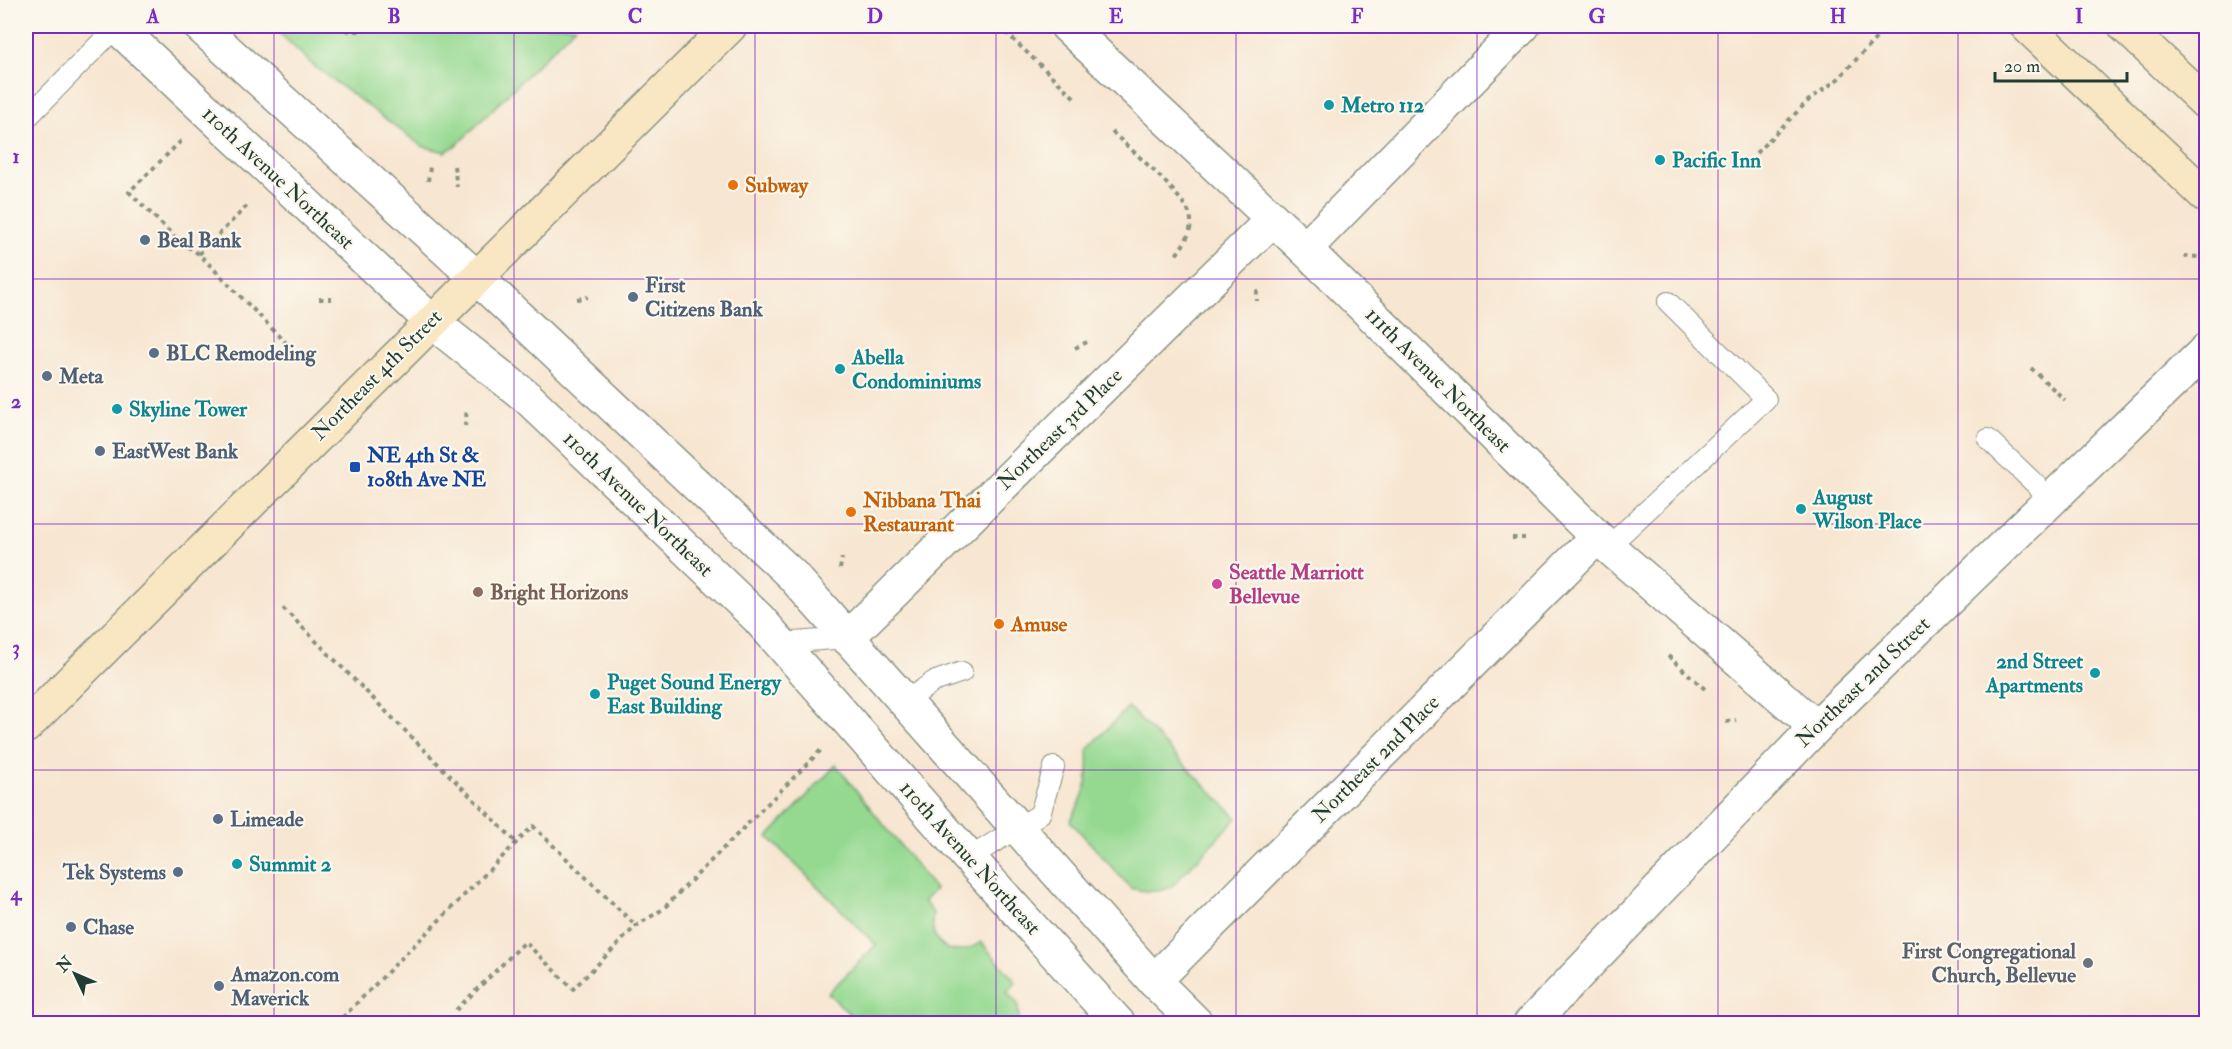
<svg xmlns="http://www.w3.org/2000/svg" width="2232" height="1049" viewBox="0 0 2232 1049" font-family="'IM FELL Double Pica',serif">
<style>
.green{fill:#95d991;stroke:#5a8b62;stroke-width:1.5}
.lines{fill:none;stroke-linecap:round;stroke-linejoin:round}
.service-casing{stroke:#8b9282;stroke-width:22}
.minor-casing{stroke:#8b9282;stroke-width:36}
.tertiary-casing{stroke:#8b9282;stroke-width:36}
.secondary-casing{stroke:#8b9282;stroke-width:36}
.path{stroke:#8b9282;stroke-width:4;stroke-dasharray:4.5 4.5;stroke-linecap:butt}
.service{stroke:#fff;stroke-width:20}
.minor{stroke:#fff;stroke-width:33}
.tertiary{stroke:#fff;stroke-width:33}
.secondary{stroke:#f9e7c3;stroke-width:33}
.grid{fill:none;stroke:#7b2cbf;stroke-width:1.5;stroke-opacity:0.55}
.culture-dot{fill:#0f9aa8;stroke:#fbf7ec;stroke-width:2}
.food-dot{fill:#e8710a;stroke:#fbf7ec;stroke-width:2}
.service-dot{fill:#5c6f8a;stroke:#fbf7ec;stroke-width:2}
.transit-dot{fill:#1a4fb4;stroke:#fbf7ec;stroke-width:2}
.hotel-dot{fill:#d1479c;stroke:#fbf7ec;stroke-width:2}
.education-dot{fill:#8d6e63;stroke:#fbf7ec;stroke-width:2}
.worship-dot{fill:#6b7280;stroke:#fbf7ec;stroke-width:2}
.labels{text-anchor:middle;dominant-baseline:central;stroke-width:4.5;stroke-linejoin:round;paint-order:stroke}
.culture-label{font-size:21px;font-weight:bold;fill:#0d838f;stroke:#fbf7ec;text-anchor:start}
.street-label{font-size:21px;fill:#1f3d34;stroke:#fbf7ec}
.food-label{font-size:21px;font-weight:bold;fill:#c56008;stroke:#fbf7ec;text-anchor:start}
.service-label{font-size:21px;font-weight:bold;fill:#4e5e75;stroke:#fbf7ec;text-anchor:start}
.transit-label{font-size:21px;font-weight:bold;fill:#164399;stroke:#fbf7ec;text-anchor:start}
.hotel-label{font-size:21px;font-weight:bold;fill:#b23c85;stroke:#fbf7ec;text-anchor:start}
.education-label{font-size:21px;font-weight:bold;fill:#785e54;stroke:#fbf7ec;text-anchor:start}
.worship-label{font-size:21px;font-weight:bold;fill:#5b616d;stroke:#fbf7ec;text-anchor:end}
.neatline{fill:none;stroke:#7b2cbf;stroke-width:2}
.grid-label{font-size:20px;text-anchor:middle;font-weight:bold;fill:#7b2cbf}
</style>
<rect width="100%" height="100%" fill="#fbf7ec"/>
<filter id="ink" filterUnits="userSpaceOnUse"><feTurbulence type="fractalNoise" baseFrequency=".0167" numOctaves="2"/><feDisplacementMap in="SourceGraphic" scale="12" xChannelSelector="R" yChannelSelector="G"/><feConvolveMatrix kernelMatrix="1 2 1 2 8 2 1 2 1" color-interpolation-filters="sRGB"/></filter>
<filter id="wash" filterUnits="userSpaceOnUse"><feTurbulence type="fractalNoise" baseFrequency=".008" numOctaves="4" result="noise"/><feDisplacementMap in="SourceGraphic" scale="24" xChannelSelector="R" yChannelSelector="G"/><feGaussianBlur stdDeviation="1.35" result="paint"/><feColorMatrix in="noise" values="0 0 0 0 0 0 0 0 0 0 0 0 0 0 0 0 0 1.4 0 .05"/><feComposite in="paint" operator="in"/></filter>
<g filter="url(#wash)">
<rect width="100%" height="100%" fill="#f7e6d1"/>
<g class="green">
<polygon points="272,26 576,26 457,145 445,152 422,146 314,66"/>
<path d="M1128 707 1237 818 1171 887C1157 893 1146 892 1131 888L1070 821C1086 794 1090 780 1088 749Z"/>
<path d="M836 765 935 889 924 901 933 913C928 947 953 961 981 942L1016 982 1007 992 1018 1004 1019 1020 1016 1023H859L828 993 876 945 768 837Z"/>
</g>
</g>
<g filter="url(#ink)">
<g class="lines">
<defs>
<g id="service">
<polyline points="26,119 117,26"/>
<polyline points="1988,439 2052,500"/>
<polyline points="1609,546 1766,399 1668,302"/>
<polyline points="781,643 847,638"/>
<polyline points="905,702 933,682 962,672"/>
<polyline points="969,858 1040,814 1054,767"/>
</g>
<g id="minor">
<polyline points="1067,26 1305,249 1597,537 1816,727"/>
<polyline points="1305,249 1523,26"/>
<polyline points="847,638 1273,219"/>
<polyline points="1154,981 1597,537"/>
</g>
<g id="tertiary">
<polyline points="116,26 431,321 528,398 758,618 969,858 1119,1024"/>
<polyline points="200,26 476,277 792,575 1154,981 1197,1024"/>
<polyline points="1530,1024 1816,727 2206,350"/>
</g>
<g id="secondary">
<polyline points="2027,26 2206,196"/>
<polyline points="2125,26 2206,103"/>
<polyline points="26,726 730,26"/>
</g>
</defs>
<use href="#service" class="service-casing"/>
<use href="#minor" class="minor-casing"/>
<use href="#tertiary" class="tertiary-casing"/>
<use href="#secondary" class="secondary-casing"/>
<g class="path">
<polyline points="337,26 349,31 358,31 358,26"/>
<polyline points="999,26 1077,100"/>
<polyline points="263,29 281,26"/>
<path d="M1112 132C1129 148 1192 201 1191 221 1191 234 1184 244 1176 255"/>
<polyline points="181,141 129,192 180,242 199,254 289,346"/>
<polyline points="1756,153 1809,100 1838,79 1880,34 1883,26"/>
<polyline points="454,166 457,187"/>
<polyline points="428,181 430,167"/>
<polyline points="199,254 248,205"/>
<polyline points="2184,256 2199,257"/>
<polyline points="1257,290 1257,301"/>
<polyline points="319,299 331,299"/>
<polyline points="577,299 588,297"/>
<polyline points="1075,348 1091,340"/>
<polyline points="2031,368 2065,400"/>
<polyline points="465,426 467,409"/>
<polyline points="1512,538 1525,538"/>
<polyline points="840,569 842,558"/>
<polyline points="283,608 517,843"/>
<polyline points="1668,656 1705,689"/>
<polyline points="1726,722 1736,720"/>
<polyline points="456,1010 525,942 573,989 636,926 663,909 821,750"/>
<polyline points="336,1024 533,826 636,926"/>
</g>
<use href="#service" class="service"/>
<use href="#minor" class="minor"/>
<use href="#tertiary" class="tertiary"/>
<use href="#secondary" class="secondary"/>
</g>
</g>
<path class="grid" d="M274 26V1024M514 26V1024M755 26V1024M996 26V1024M1236 26V1024M1477 26V1024M1718 26V1024M1958 26V1024M26 279H2206M26 524H2206M26 770H2206"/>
<g class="culture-dot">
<circle cx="1329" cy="105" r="6"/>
<circle cx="1660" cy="160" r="6"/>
<circle cx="840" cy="369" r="6"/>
<circle cx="117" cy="409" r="6"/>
<circle cx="1801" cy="509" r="6"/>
<circle cx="2095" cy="673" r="6"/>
<circle cx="595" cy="694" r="6"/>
<circle cx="237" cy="864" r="6"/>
</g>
<g class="food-dot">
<circle cx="733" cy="185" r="6"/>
<circle cx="851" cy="512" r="6"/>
<circle cx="999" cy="624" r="6"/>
</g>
<g class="service-dot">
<circle cx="145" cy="240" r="6"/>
<circle cx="633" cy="297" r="6"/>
<circle cx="154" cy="353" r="6"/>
<circle cx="47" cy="376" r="6"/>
<circle cx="100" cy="451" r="6"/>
<circle cx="218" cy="819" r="6"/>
<circle cx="178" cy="872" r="6"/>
<circle cx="71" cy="927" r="6"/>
<circle cx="219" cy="986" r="6"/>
</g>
<rect class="transit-dot" x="349" y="461" width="12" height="12" rx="3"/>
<circle class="hotel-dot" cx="1217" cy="584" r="6"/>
<circle class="education-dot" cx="478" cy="592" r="6"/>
<circle class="worship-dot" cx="2088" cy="963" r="6"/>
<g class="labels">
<g class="culture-label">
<text x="1341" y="105">Metro 112</text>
<text x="1672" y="160">Pacific Inn</text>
<text x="852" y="357">Abella<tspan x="852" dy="24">Condominiums</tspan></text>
<text x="129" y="409">Skyline Tower</text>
<text x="1813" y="497">August<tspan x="1813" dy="24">Wilson Place</tspan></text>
<text x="2083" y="661" text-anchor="end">2nd Street<tspan x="2083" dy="24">Apartments</tspan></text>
<text x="607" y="682">Puget Sound Energy<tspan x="607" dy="24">East Building</tspan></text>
<text x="249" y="864">Summit 2</text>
</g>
<g class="street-label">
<text transform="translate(278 178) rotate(43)">110th Avenue Northeast</text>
<text transform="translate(377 375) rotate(-45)">Northeast 4th Street</text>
<text transform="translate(1438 380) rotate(45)">111th Avenue Northeast</text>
<text transform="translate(1060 429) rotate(-44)">Northeast 3rd Place</text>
<text transform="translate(638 504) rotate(44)">110th Avenue Northeast</text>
<text transform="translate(1863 682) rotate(-44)">Northeast 2nd Street</text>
<text transform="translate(1376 759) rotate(-45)">Northeast 2nd Place</text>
<text transform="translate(970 858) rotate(48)">110th Avenue Northeast</text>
</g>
<g class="food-label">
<text x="745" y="185">Subway</text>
<text x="863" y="500">Nibbana Thai<tspan x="863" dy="24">Restaurant</tspan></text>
<text x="1011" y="624">Amuse</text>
</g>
<g class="service-label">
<text x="157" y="240">Beal Bank</text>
<text x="645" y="285">First<tspan x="645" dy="24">Citizens Bank</tspan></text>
<text x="166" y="353">BLC Remodeling</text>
<text x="59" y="376">Meta</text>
<text x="112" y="451">EastWest Bank</text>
<text x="230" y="819">Limeade</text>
<text x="166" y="872" text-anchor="end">Tek Systems</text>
<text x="83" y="927">Chase</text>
<text x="231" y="974">Amazon.com<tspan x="231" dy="24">Maverick</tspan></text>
</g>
<g class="transit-label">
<text x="367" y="455">NE 4th St &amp;<tspan x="367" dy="24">108th Ave NE</tspan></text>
</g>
<g class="hotel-label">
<text x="1229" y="572">Seattle Marriott<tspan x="1229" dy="24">Bellevue</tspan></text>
</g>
<g class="education-label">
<text x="490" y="592">Bright Horizons</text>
</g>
<g class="worship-label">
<text x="2076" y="951">First Congregational<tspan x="2076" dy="24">Church, Bellevue</tspan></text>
</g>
</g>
<rect width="2232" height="1049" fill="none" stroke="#fbf7ec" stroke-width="66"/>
<g transform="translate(75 974) rotate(314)" stroke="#fbf7ec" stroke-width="4.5" paint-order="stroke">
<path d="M0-4.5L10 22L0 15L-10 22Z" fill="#1f3d34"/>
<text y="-9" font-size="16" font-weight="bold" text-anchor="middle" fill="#1f3d34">N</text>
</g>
<path d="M1995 72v9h132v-9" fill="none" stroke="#1f3d34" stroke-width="3"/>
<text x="2004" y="72" font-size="18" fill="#1f3d34" stroke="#fbf7ec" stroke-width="4.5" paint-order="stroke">20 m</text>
<rect x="33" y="33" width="2166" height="983" class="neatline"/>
<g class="grid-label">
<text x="153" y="23">A</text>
<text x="394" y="23">B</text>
<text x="635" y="23">C</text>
<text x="875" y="23">D</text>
<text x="1116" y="23">E</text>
<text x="1357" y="23">F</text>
<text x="1597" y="23">G</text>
<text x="1838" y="23">H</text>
<text x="2079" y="23">I</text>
<text x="16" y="163">1</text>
<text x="16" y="408">2</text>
<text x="16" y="654">3</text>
<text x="16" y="900">4</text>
</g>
</svg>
